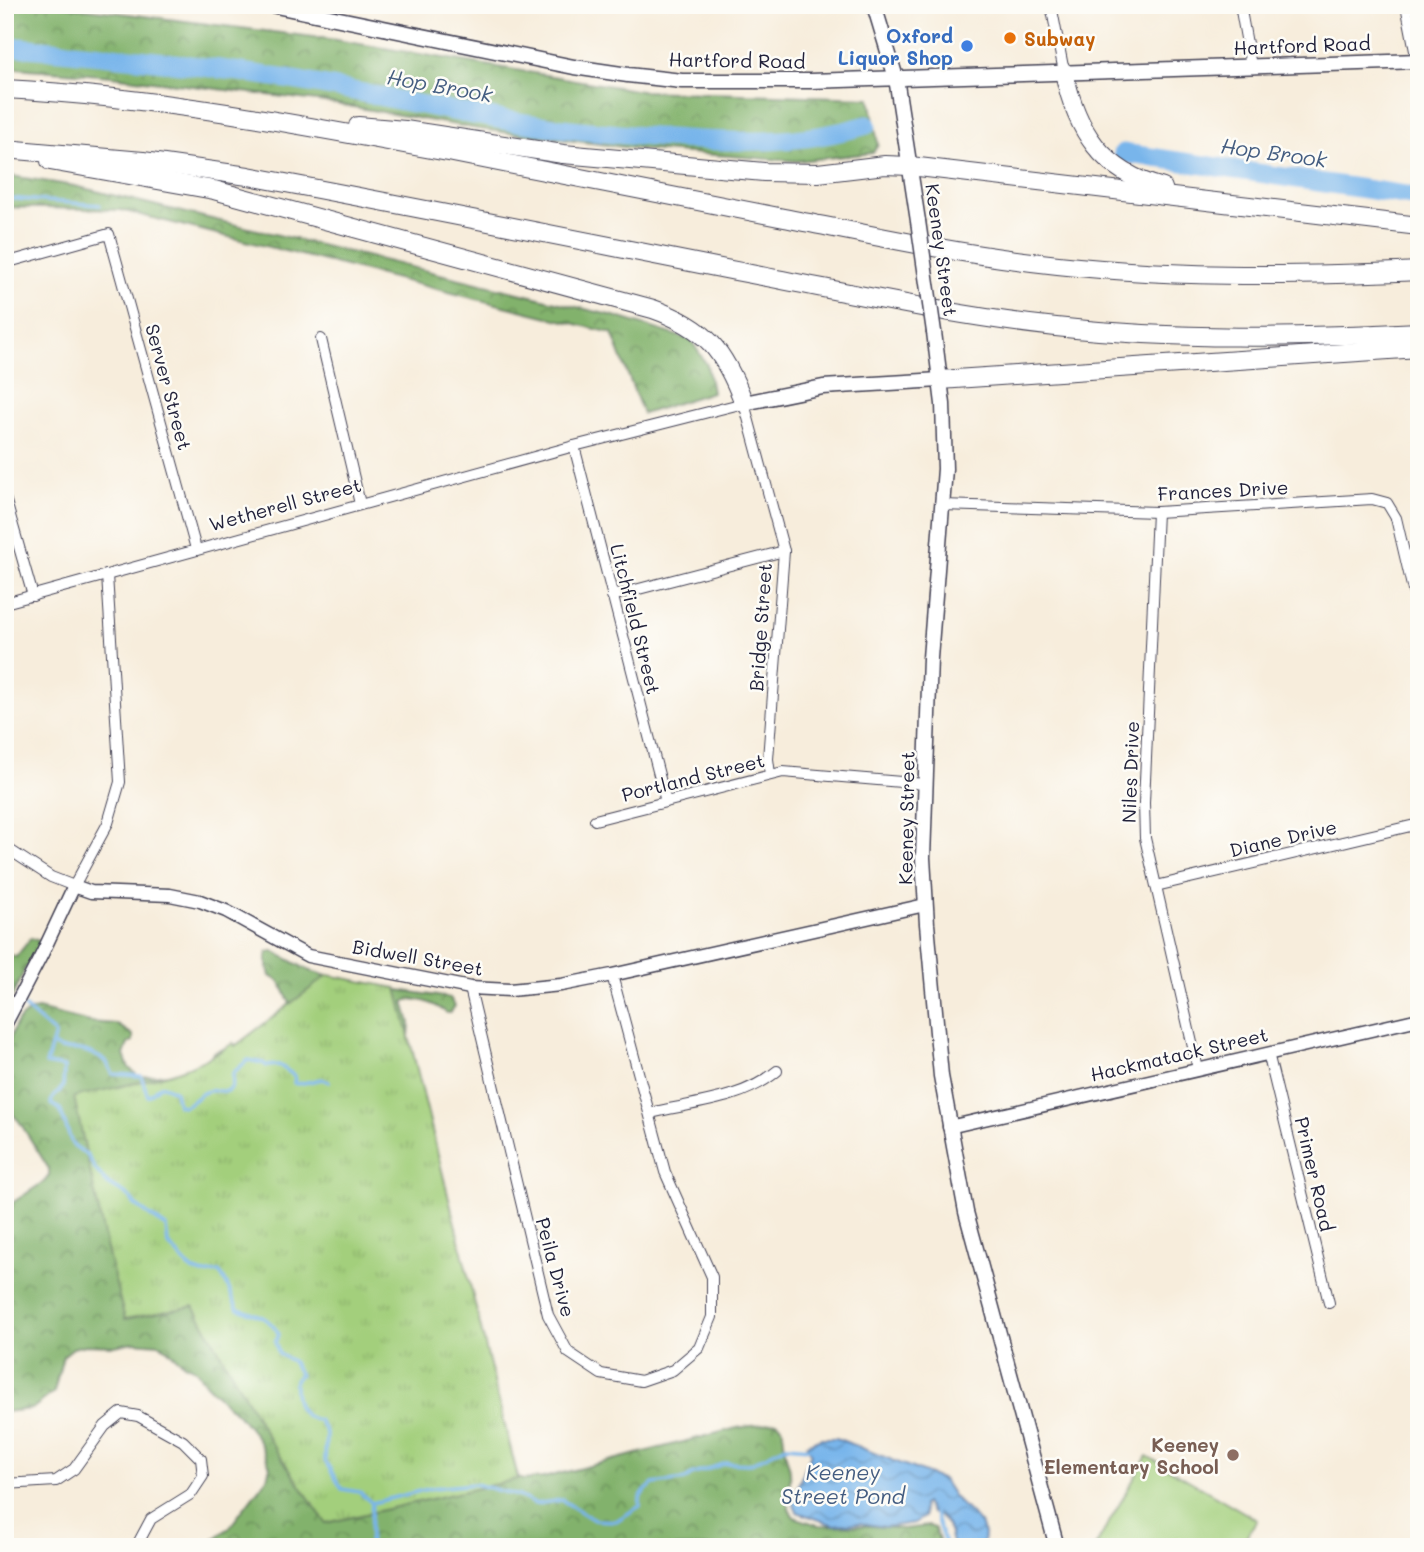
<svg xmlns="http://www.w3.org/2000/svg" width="1424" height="1552" viewBox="0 0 1424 1552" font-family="Mali,sans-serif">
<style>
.grass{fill:#a3cf7c;stroke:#62785c;stroke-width:2}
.forest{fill:url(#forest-crowns);stroke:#526a54;stroke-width:2}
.park{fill:url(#park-tufts);stroke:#62785c;stroke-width:2}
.water{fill:url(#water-waves);stroke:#4d6c93;stroke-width:2}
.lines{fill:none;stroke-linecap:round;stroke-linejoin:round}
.stream{stroke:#78b5eb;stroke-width:3.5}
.river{stroke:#78b5eb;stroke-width:19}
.minor-casing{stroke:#424053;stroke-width:12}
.tertiary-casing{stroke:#424053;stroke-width:15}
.secondary-casing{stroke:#424053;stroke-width:17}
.motorway-casing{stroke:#424053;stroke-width:20}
.minor{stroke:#fff;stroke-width:10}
.tertiary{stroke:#fff;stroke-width:12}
.secondary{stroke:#fff;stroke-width:14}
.motorway{stroke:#fff;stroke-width:18}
.secondary-bridge-casing{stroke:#424053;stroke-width:17;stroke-linecap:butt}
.secondary-bridge{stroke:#fff;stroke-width:14}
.food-dot{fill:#e8710a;stroke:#fdfcf7;stroke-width:2.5}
.shop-dot{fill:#3f7fe0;stroke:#fdfcf7;stroke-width:2.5}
.education-dot{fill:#8d6e63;stroke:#fdfcf7;stroke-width:2.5}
.labels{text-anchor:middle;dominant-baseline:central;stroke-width:5;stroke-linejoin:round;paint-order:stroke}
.shop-label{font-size:19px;font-weight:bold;fill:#366cbe;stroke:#fdfcf7;text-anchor:end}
.food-label{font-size:19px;font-weight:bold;fill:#c56008;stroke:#fdfcf7;text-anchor:start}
.street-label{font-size:19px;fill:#22223b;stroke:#fdfcf7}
.education-label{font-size:19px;font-weight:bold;fill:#785e54;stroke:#fdfcf7;text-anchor:end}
.water-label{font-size:21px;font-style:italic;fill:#445d81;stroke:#fdfcf7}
</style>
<defs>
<pattern id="forest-crowns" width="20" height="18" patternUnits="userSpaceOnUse" patternTransform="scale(1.75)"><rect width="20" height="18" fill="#82b26c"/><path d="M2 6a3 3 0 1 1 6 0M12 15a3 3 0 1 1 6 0" fill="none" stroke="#6a905a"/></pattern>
<pattern id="park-tufts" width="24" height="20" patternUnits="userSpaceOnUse" patternTransform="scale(1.75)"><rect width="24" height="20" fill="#a3cf7c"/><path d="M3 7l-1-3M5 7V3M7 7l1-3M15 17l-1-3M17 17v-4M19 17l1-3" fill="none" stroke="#8cb16c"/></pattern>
<pattern id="water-waves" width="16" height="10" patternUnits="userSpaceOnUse" patternTransform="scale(1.75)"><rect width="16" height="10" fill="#78b5eb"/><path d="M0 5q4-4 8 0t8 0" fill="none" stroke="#6293c0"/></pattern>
</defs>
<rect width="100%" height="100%" fill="#fdfcf7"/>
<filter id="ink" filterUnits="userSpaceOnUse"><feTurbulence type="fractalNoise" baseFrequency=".0143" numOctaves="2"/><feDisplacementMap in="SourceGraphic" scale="14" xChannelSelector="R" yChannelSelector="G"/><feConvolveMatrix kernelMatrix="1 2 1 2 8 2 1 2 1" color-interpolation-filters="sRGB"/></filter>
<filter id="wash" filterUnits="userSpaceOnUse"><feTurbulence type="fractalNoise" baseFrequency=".00686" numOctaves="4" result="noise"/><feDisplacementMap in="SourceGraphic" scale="28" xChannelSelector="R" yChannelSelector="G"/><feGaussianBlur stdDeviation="1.57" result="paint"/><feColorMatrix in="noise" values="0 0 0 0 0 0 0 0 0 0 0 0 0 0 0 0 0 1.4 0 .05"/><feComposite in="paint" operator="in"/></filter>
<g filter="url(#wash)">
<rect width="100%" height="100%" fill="#f7eddc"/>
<polygon class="grass" points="1147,1456 1257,1520 1239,1547 1095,1547"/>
<g class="forest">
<polygon points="5,5 56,5 330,39 641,91 870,98 878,144 873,153 797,161 649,150 479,129 325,102 111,76 5,67"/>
<polygon points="5,175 75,186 614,316 691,340 707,365 712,392 643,414 612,333 121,210 5,207"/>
<polygon points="31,938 47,944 25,969 8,1005 5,1004 5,953 16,957"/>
<path d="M268 952H275L308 970 327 976 366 985 450 998 455 1006 450 1013H447C436 1005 417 995 404 1002L410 1023 408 1049 518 1477 523 1480 543 1478 737 1428 777 1422 782 1426C784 1436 784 1446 786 1455 787 1461 790 1466 790 1472 792 1489 781 1501 794 1517L818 1525 872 1526 903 1529 929 1526 935 1528 941 1547H203L229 1528 267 1478 270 1466 258 1439 242 1419 206 1384 195 1369 184 1364 165 1347 159 1344 133 1342 115 1346 85 1345 73 1348 63 1356 54 1392 32 1409 5 1412V1202L12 1203 45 1181 49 1175V1169L19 1121 5 1106C5 1079 1 1014 38 1009L90 1022 116 1024 133 1035V1041L128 1044 124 1055 129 1068 139 1077 196 1071 214 1052 252 1039 282 1014 290 1003 280 982 270 976 266 958Z"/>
</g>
<path class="park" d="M328 975 397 988 518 1479 326 1523 270 1441 194 1306 125 1319 108 1254 74 1097C127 1084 188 1076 233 1043L235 1046Z"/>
<path class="water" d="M821 1438H836L943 1480 954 1497 980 1523 984 1534 983 1547H953C948 1529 950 1518 931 1513L925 1503 923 1505 924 1517 914 1523 885 1527 859 1523 834 1525 797 1512 792 1501 811 1453 807 1444Z"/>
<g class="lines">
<g class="stream">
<polyline points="5,198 100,205"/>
<polyline points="5,992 8,994"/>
<path d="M25 1008 55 1034 46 1064 64 1067 63 1087 52 1099 51 1104 60 1109 72 1144 87 1155 95 1169 108 1184 130 1197 135 1205 166 1227 168 1244 192 1270 203 1274 219 1272C228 1281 231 1297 238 1309 258 1315 267 1315 279 1334L275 1342 279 1354 292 1361 300 1375 295 1379C294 1399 297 1418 319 1420L326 1432 325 1461 342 1489 359 1492 372 1503 432 1488 475 1484 519 1496 535 1504 562 1500 594 1520 616 1521 640 1506V1498L643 1493 653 1484 685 1480 691 1475 726 1463 749 1464 786 1446 811 1448"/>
<path d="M53 1045C62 1053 69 1048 80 1050 88 1051 99 1057 106 1061L113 1074 141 1076 148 1096C162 1086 157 1081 175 1092L178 1105 184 1106C192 1103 196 1097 203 1093 219 1084 234 1104 233 1073L248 1060 263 1063 267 1066 279 1065 295 1076 294 1083 298 1084 322 1079 329 1082"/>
<polyline points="934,1511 946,1547"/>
<polyline points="369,1547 372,1503"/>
</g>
<g class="river">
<path d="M5 46C111 55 217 66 321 85 379 95 436 109 493 118 551 128 609 134 667 138 736 143 801 145 867 125"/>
<polyline points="1123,153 1419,197"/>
</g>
</g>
</g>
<g filter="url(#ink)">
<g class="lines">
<defs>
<g id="minor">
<polyline points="1051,5 1064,72"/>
<polyline points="1240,5 1251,66"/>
<polyline points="1406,5 1417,61"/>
<polyline points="5,263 109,234 196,549"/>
<polyline points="321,339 360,504"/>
<polyline points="574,446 666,802"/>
<polyline points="5,498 33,596"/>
<polyline points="943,505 1157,512 1372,499 1387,503 1396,518 1419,616"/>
<polyline points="1157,512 1144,803 1145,838 1198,1069"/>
<polyline points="612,596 784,551"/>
<polyline points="5,603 574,446 744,403 784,551 768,759 770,774"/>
<polyline points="595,820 783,772 925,784"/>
<polyline points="5,847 51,877 74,886 108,823 120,782 107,575"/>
<polyline points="1156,886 1419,824"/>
<polyline points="470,988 548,1315 568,1352 601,1374 641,1381 673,1370 699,1348 712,1317 712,1277 665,1172 612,975"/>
<polyline points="1268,1053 1329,1303"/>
<path d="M650 1113C692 1103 743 1100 777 1071"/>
<polyline points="5,1484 56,1481 74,1469 105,1426 121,1413 138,1416 183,1441 201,1459 203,1476 191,1494 151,1519 136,1547"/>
</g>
<g id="tertiary">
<polyline points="5,1025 42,954 74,886 91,892 170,895 200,901 226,911 308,956 470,988 510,990 561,985 612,975 925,905"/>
<polyline points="949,1127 1419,1019"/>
</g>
<g id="secondary">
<polyline points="271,5 574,67 628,75 682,81 810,81 1419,61"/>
<polyline points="874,5 896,78 918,221"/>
<polyline points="934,332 943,404 945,469 930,658 923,858 927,924 941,1076 966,1212 1057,1547"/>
<polyline points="744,403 823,387 940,380"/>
</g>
<g id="motorway">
<path d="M1064 72C1076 130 1102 172 1163 188"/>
<path d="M5 89C157 97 304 125 453 153 563 175 674 196 784 218 866 234 948 252 1032 262 1161 278 1289 277 1419 271"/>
<polyline points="358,126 405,130 563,154 764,172 818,173 885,165 910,166 1419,226"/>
<path d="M5 149 143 161 248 176C416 207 583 241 751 274 852 293 953 316 1056 327 1177 340 1297 338 1419 332"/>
<path d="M50 161 214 190 653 309C707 328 724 351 744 403"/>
<polyline points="940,380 1419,348"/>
</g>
</defs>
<use href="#minor" class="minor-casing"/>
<use href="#tertiary" class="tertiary-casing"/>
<use href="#secondary" class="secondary-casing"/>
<use href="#motorway" class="motorway-casing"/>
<use href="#minor" class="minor"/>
<use href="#tertiary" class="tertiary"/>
<use href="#secondary" class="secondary"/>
<use href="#motorway" class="motorway"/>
<defs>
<polyline id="secondary-bridge" points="918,221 934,332"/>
</defs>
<use href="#secondary-bridge" class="secondary-bridge-casing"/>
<use href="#secondary-bridge" class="secondary-bridge"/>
</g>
</g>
<circle class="food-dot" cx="1010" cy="38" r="7"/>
<circle class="shop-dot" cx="967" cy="46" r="7"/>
<circle class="education-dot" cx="1233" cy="1455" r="7"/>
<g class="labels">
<g class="shop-label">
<text x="953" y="35">Oxford<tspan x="953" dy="22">Liquor Shop</tspan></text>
</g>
<g class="food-label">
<text x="1024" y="38">Subway</text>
</g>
<g class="street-label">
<text transform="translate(1302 45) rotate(-2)">Hartford Road</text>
<text transform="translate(737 60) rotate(1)">Hartford Road</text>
<text transform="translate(942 250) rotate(82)">Keeney Street</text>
<text transform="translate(169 387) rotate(75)">Server Street</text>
<text transform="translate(1223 490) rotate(-3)">Frances Drive</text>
<text transform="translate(285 504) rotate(-15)">Wetherell Street</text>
<text transform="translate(636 619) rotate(76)">Litchfield Street</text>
<text transform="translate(760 627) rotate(-86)">Bridge Street</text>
<text transform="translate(1130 772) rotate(-88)">Niles Drive</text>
<text transform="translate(693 777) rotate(-14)">Portland Street</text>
<text transform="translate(906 818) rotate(-89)">Keeney Street</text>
<text transform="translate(1283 838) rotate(-13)">Diane Drive</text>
<text transform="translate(418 957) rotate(10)">Bidwell Street</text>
<text transform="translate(1179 1054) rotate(-13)">Hackmatack Street</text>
<text transform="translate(1315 1174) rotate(77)">Primer Road</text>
<text transform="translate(556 1267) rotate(75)">Peila Drive</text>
</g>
<g class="education-label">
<text x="1219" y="1444">Keeney<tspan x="1219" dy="22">Elementary School</tspan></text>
</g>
<g class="water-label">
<text transform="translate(440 85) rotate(10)">Hop Brook</text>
<text transform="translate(1274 152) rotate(8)">Hop Brook</text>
<text x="843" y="1471">Keeney<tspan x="843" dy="24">Street Pond</tspan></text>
</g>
</g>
<rect width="1424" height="1552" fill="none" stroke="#fdfcf7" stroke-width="28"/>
</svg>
